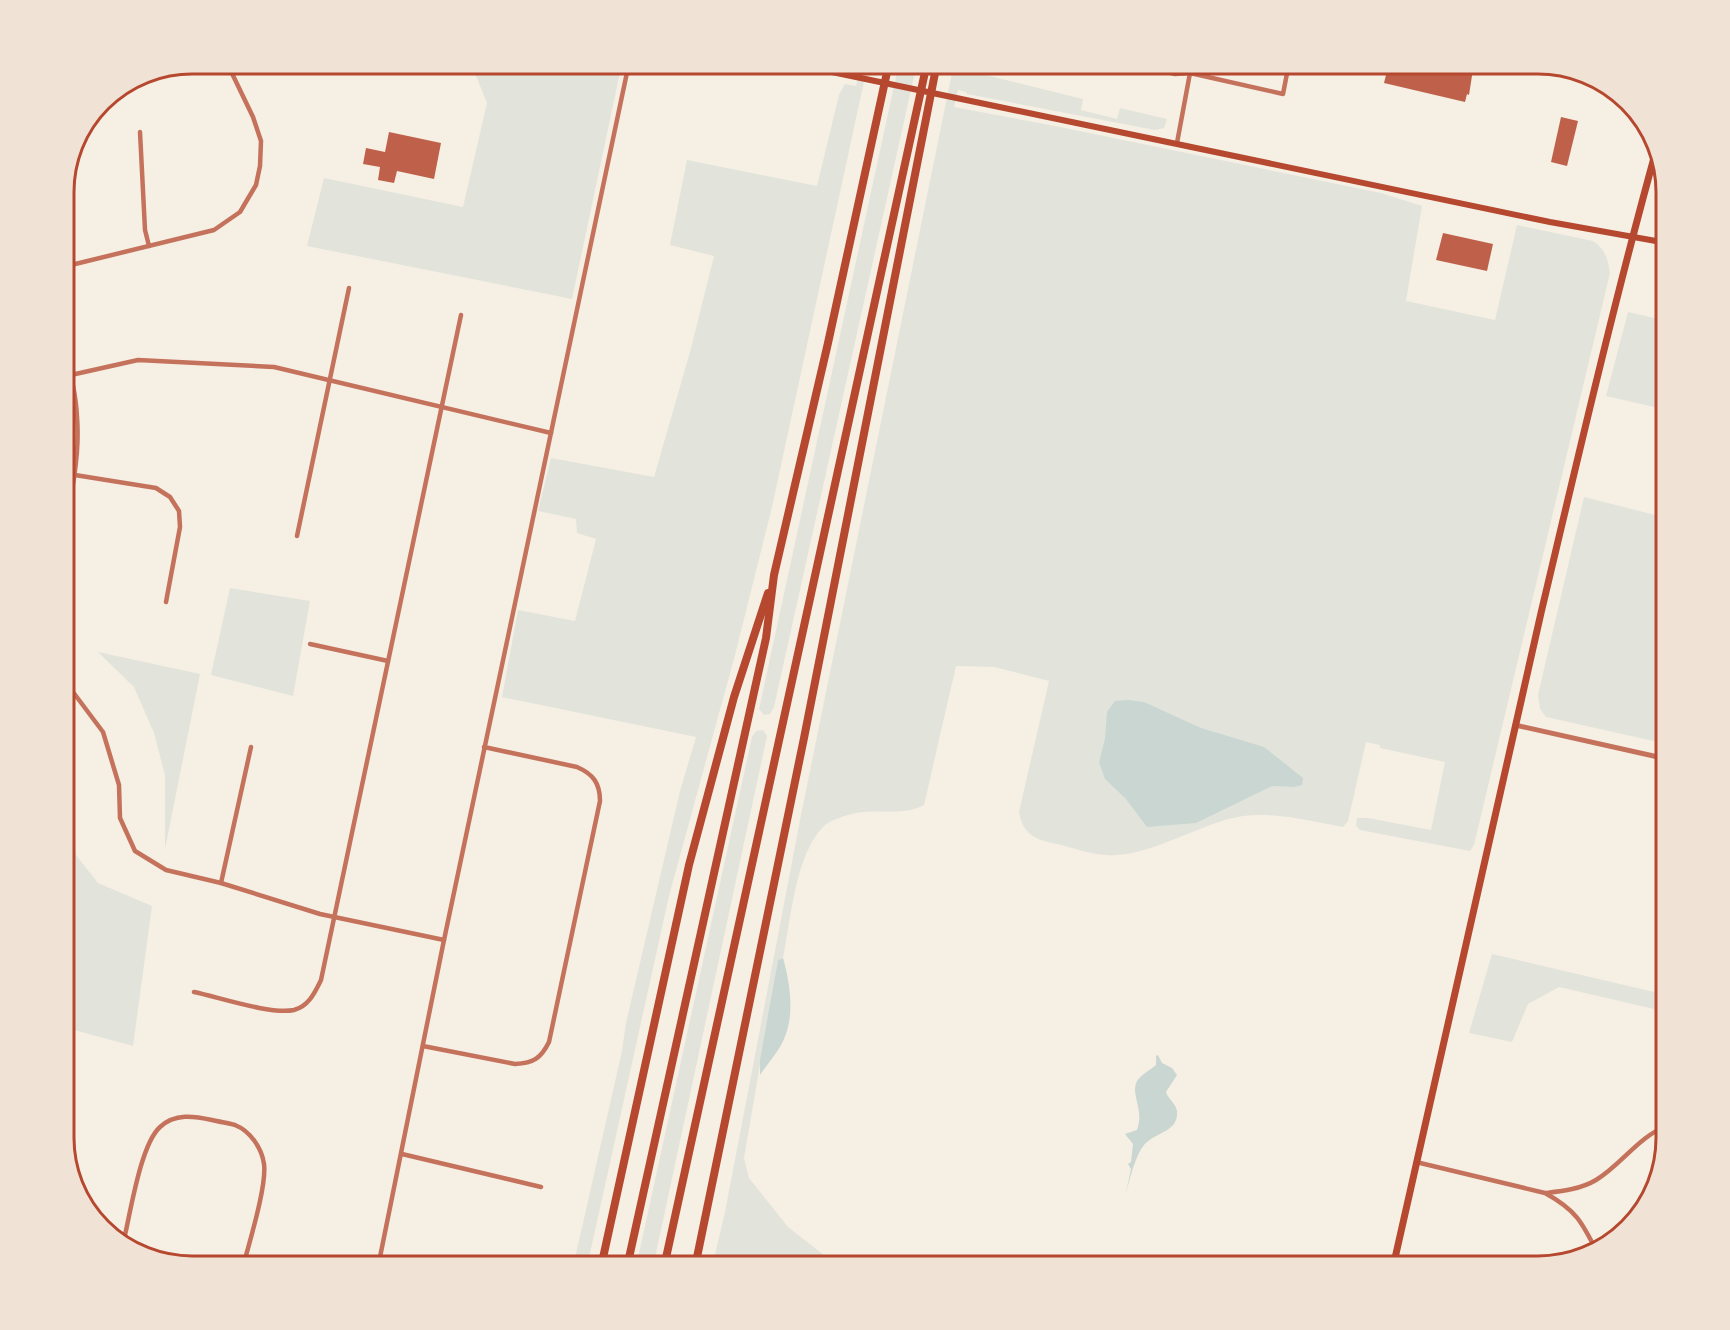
<svg xmlns="http://www.w3.org/2000/svg" width="1730" height="1330" viewBox="0 0 1730 1330" font-family="'Source Sans 3',sans-serif">
<style>
.green{fill:#e2e4dc}
.water{fill:#c9d6d2}
.building{fill:#bf614a}
.lines{fill:none;stroke-linecap:round;stroke-linejoin:round}
.minor{stroke:#c5725c;stroke-width:4.5}
.tertiary{stroke:#c5725c;stroke-width:5}
.secondary{stroke:#b5482f;stroke-width:6}
.primary{stroke:#b5482f;stroke-width:7}
.motorway{stroke:#b5482f;stroke-width:8}
.rim{fill:none;stroke:#b5482f;stroke-width:3}
</style>
<rect width="100%" height="100%" fill="#f6efe4"/>
<g class="green">
<polygon points="462,63 622,63 572,299 307,246 324,178 463,207 487,103 476,76"/>
<polygon points="847,63 868,63 772,507 735,655 669,896 587,1267 573,1267 622,1051 626,1023 680,791 696,737 502,697 518,610 575,621 596,539 577,533 576,519 538,511 551,458 654,477 690,352 714,256 670,245 687,160 817,186 839,95 845,84 856,86 860,71 847,69"/>
<polygon points="899,63 917,63 774,707 770,714 764,715 759,709"/>
<path d="M954 63H980L978 73 1083 99 1081 110 1117 119 1120 108 1167 119 1164 128 1155 130 967 94 966 92 958 90 954 107 1050 125 1381 193 1422 206 1406 301 1495 320 1517 225 1593 241C1605 249 1608 259 1610 273L1474 845 1470 851 1360 830 1356 826 1357 818H1368L1431 830 1445 762 1380 748V745L1366 742 1348 821 1343 827C1310 821 1277 812 1243 816 1201 822 1150 858 1107 855 1090 854 1073 848 1057 844 1036 840 1023 835 1019 812L1049 681 994 667 956 666 924 805C905 816 878 809 856 813 847 815 829 820 823 827 795 856 791 919 783 958L778 960 744 1158 749 1178 788 1227 829 1259 828 1267H712L725 1212 801 815Z"/>
<polygon points="1628,312 1667,321 1667,410 1606,396"/>
<polygon points="1584,497 1667,518 1667,744 1546,717 1540,709 1538,695"/>
<polygon points="230,588 310,601 293,696 211,675"/>
<polygon points="98,652 200,674 165,849 165,775 154,733 134,687"/>
<polygon points="763,730 767,736 653,1267 636,1267 752,737 756,731"/>
<polygon points="63,762 67,767 76,855 98,883 152,906 133,1046 63,1027"/>
<polygon points="1492,954 1667,995 1667,1012 1559,987 1528,1004 1512,1042 1469,1033"/>
</g>
<g class="water">
<polygon points="1128,700 1144,702 1201,728 1264,747 1303,778 1302,785 1294,787 1272,786 1196,823 1147,827 1126,799 1105,779 1099,762 1105,739 1107,712 1115,701"/>
<path d="M783 958C790 983 795 1014 784 1039 779 1051 768 1063 760 1075V1060L778 960Z"/>
<path d="M1158 1055 1162 1063 1172 1068 1177 1075 1166 1092C1169 1101 1179 1105 1177 1116 1175 1131 1157 1133 1147 1142 1135 1152 1129 1183 1125 1198L1131 1169 1128 1164 1131 1162 1133 1144 1125 1134 1137 1130C1145 1111 1130 1094 1137 1081 1142 1074 1150 1070 1156 1065V1056Z"/>
</g>
<g class="building">
<polygon points="1389,63 1474,63 1469,95 1467,94 1465,102 1384,83"/>
<polygon points="1561,117 1578,121 1567,166 1551,162"/>
<polygon points="389,132 441,143 434,179 397,171 394,183 378,180 380,167 363,164 366,148 385,152"/>
<polygon points="1443,233 1493,244 1487,271 1436,260"/>
</g>
<g class="lines">
<g class="minor">
<polyline points="1134,63 1175,74 1190,73 1283,94 1289,63"/>
<polyline points="140,132 145,230 149,246"/>
<polyline points="1177,143 1190,73 1190,63"/>
<polyline points="63,267 214,230 240,212 256,185 260,166 261,141 253,117 227,63"/>
<polyline points="71,375 138,360 274,367 551,433"/>
<polyline points="75,475 156,488 170,497 179,511 180,527 166,602"/>
<path d="M63 531C72 494 80 455 77 417 76 392 69 368 63 344"/>
<polyline points="297,536 349,288"/>
<polyline points="310,644 388,661"/>
<polyline points="63,683 70,688 103,732 119,785 120,818 135,851 166,870 221,883 320,914 444,940"/>
<polyline points="221,883 251,747"/>
<path d="M194 992C218 997 271 1015 294 1010 309 1006 315 992 321 980L461 315"/>
<path d="M423 1046 515 1064C534 1063 541 1058 549 1042L600 801C600 783 593 774 577 767L484 747"/>
<polyline points="402,1154 541,1187"/>
<path d="M1416 1162 1545 1193C1576 1210 1582 1222 1597 1252"/>
<path d="M1546 1193C1563 1191 1581 1189 1596 1180 1621 1165 1639 1136 1667 1126"/>
<path d="M123 1244C130 1216 140 1145 160 1127 175 1113 194 1116 212 1120 220 1122 228 1123 235 1125 250 1131 262 1148 264 1164 267 1186 249 1243 243 1267"/>
<polyline points="378,1267 444,940 629,63"/>
<polyline points="522,1267 524,1259"/>
</g>
<polyline class="tertiary" points="1515,725 1667,759"/>
<polyline class="secondary" points="789,63 1550,222 1667,243"/>
<path class="primary" d="M1393 1267C1441 1049 1490 831 1541 613 1578 457 1614 302 1657 147"/>
<g class="motorway">
<polyline points="601,1267 689,865 734,697 768,593"/>
<polyline points="627,1267 766,638 774,575 828,343 889,63"/>
<polyline points="664,1267 927,63"/>
<polyline points="695,1267 804,738 937,63"/>
</g>
</g>
<path d="M0 0H1730V1330H0ZM192 74H1538A118 118 0 0 1 1656 192V1138A118 118 0 0 1 1538 1256H192A118 118 0 0 1 74 1138V192A118 118 0 0 1 192 74Z" fill="#f1e2d6" fill-rule="evenodd"/>
<path class="rim" d="M192 74H1538A118 118 0 0 1 1656 192V1138A118 118 0 0 1 1538 1256H192A118 118 0 0 1 74 1138V192A118 118 0 0 1 192 74Z"/>
</svg>
